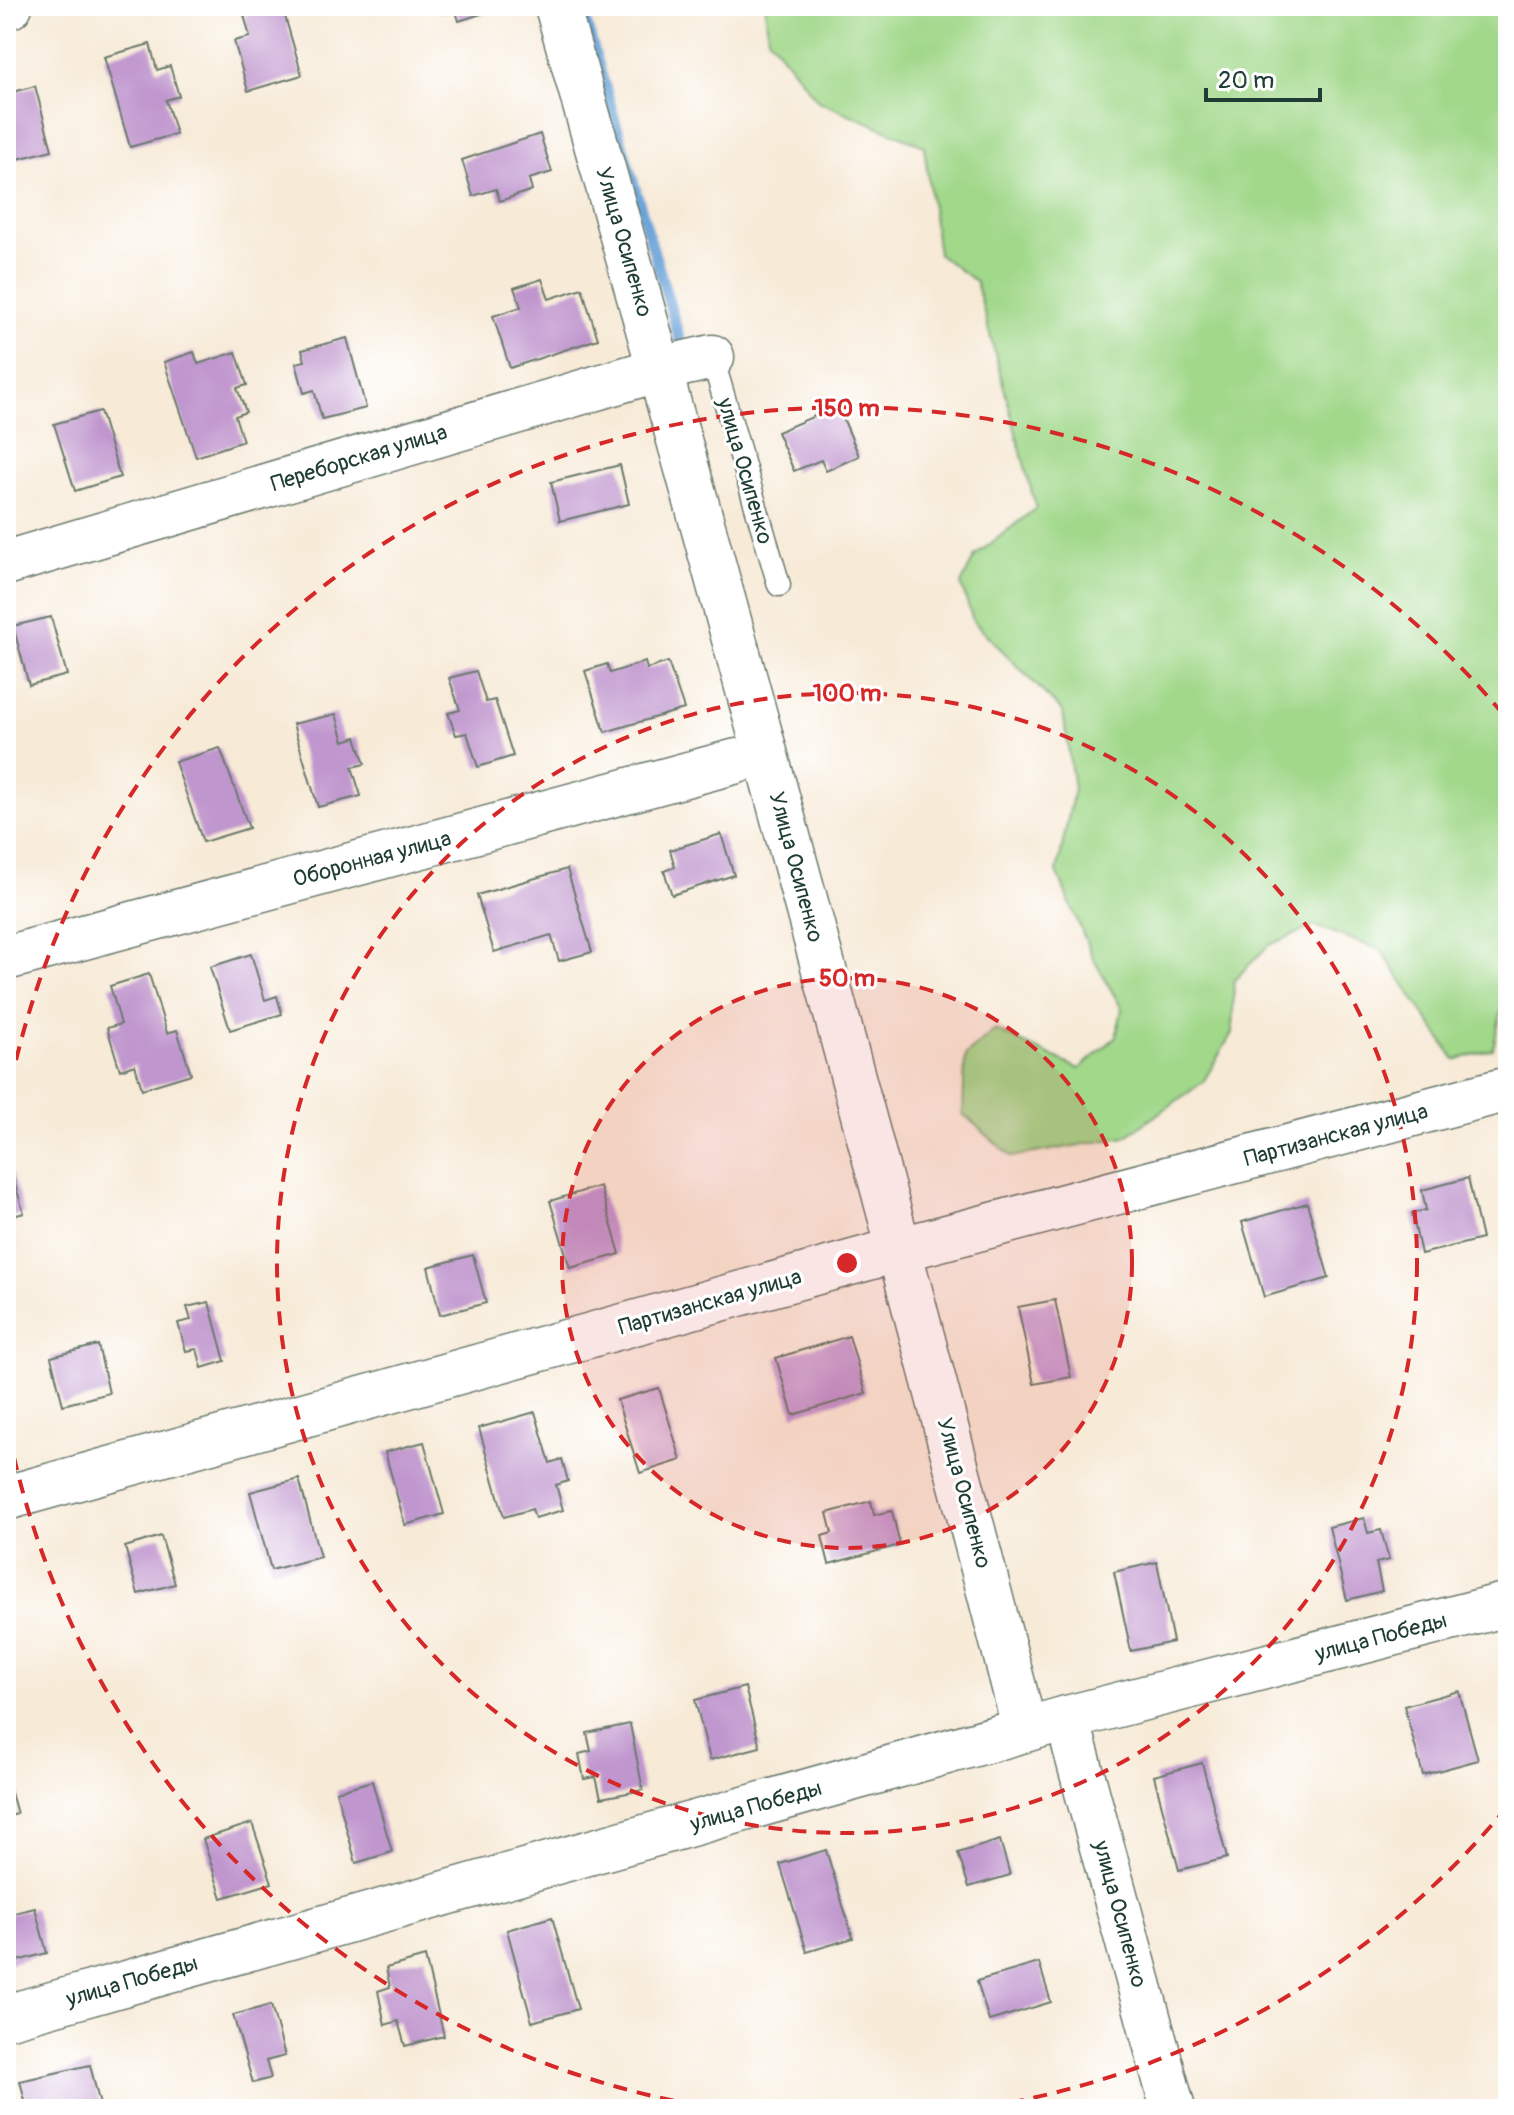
<svg xmlns="http://www.w3.org/2000/svg" width="1514" height="2115" viewBox="0 0 1514 2115" font-family="Pangolin,sans-serif">
<style>
.green{fill:#a1d88a;stroke:#608a5f;stroke-width:2}
.lines{fill:none;stroke-linecap:round;stroke-linejoin:round}
.stream{stroke:#67a2d7;stroke-width:11}
.building{fill:#c096ce}
.service-casing{stroke:#6b7a6d;stroke-width:25}
.minor-casing{stroke:#6b7a6d;stroke-width:47}
.service{stroke:#fff;stroke-width:22}
.minor{stroke:#fff;stroke-width:44}
.ring{fill:none;stroke:#d62828;stroke-width:4;stroke-dasharray:14 10}
.labels{text-anchor:middle;dominant-baseline:central;stroke-width:6;stroke-linejoin:round;paint-order:stroke}
.street-label{font-size:22px;fill:#1f3d34;stroke:#fff}
.centre{fill:#d62828;stroke:#fff;stroke-width:4}
.ring-label{font-size:24px;text-anchor:middle;font-weight:bold;fill:#d62828;stroke:#fff;stroke-width:6;stroke-linejoin:round;paint-order:stroke}
</style>
<rect width="100%" height="100%" fill="#fff"/>
<filter id="ink" filterUnits="userSpaceOnUse"><feTurbulence type="fractalNoise" baseFrequency=".0125" numOctaves="2"/><feDisplacementMap in="SourceGraphic" scale="16" xChannelSelector="R" yChannelSelector="G"/><feConvolveMatrix kernelMatrix="1 2 1 2 8 2 1 2 1" color-interpolation-filters="sRGB"/></filter>
<filter id="wash" filterUnits="userSpaceOnUse"><feTurbulence type="fractalNoise" baseFrequency=".006" numOctaves="4" result="noise"/><feDisplacementMap in="SourceGraphic" scale="32" xChannelSelector="R" yChannelSelector="G"/><feGaussianBlur stdDeviation="1.8" result="paint"/><feColorMatrix in="noise" values="0 0 0 0 0 0 0 0 0 0 0 0 0 0 0 0 0 1.4 0 .05"/><feComposite in="paint" operator="in"/></filter>
<g filter="url(#wash)">
<rect width="100%" height="100%" fill="#f7ead7"/>
<polygon class="green" points="765,6 1508,6 1508,979 1493,1049 1455,1060 1381,950 1315,926 1269,945 1234,980 1232,1033 1203,1082 1125,1137 1012,1157 963,1114 965,1056 995,1030 1079,1069 1116,1037 1122,1009 1093,958 1057,872 1074,789 1063,712 973,621 961,584 975,556 1036,508 976,282 938,254 924,146 818,101 768,37"/>
<g class="lines">
<polyline class="stream" points="581,6 683,350"/>
</g>
<g id="blocks">
<g class="building">
<polygon points="282,6 302,75 248,91 234,41 250,37 244,15"/>
<polygon points="436,6 482,6 484,13 459,21 455,8 439,13"/>
<polygon points="150,44 157,70 170,66 179,96 166,100 176,134 130,147 104,57"/>
<polygon points="35,86 52,150 14,160 6,132 6,94"/>
<polygon points="540,134 552,172 529,179 532,190 500,201 496,189 473,196 462,160"/>
<polygon points="542,279 549,299 582,288 598,339 510,368 493,316 521,307 514,288"/>
<polygon points="347,338 366,408 322,419 314,390 304,393 296,363 305,361 302,350"/>
<polygon points="194,352 198,364 236,352 247,385 237,388 246,412 235,416 243,441 196,457 164,362"/>
<polygon points="838,406 859,456 826,471 821,460 794,471 777,432"/>
<polygon points="100,411 120,477 75,491 54,424"/>
<polygon points="620,465 629,504 560,521 551,482"/>
<polygon points="51,617 67,675 29,685 13,626"/>
<polygon points="645,662 647,669 668,662 684,709 605,732 585,671 607,664 610,673"/>
<polygon points="476,671 486,702 495,700 513,756 478,767 467,733 456,735 448,713 460,710 449,678"/>
<polygon points="336,714 344,741 356,737 365,764 352,767 361,796 318,807 293,724"/>
<polygon points="220,748 249,828 203,842 175,762"/>
<polygon points="721,834 734,875 672,895 664,871 675,867 670,850"/>
<polygon points="567,869 592,952 559,961 551,935 494,952 477,895"/>
<polygon points="251,954 265,1000 277,996 282,1014 230,1030 210,967"/>
<polygon points="149,974 167,1033 177,1030 191,1074 142,1089 135,1065 120,1070 107,1028 121,1024 110,986"/>
<polygon points="6,1155 24,1213 6,1218"/>
<polygon points="1468,1178 1482,1239 1421,1254 1412,1213 1426,1210 1422,1190"/>
<polygon points="600,1186 620,1254 570,1268 550,1201"/>
<polygon points="1307,1203 1329,1278 1264,1297 1242,1222"/>
<polygon points="473,1255 486,1303 440,1315 428,1267"/>
<polygon points="1055,1300 1071,1377 1034,1384 1018,1307"/>
<polygon points="209,1302 225,1361 202,1368 197,1349 186,1351 178,1323 191,1320 187,1307"/>
<polygon points="849,1336 866,1393 793,1415 776,1358"/>
<polygon points="98,1345 109,1393 63,1405 51,1357"/>
<polygon points="659,1388 681,1460 640,1473 617,1400"/>
<polygon points="535,1412 550,1463 562,1459 568,1481 556,1485 563,1510 535,1518 532,1509 504,1517 479,1428"/>
<polygon points="424,1442 444,1514 405,1525 385,1452"/>
<polygon points="299,1479 320,1557 271,1570 250,1492"/>
<polygon points="871,1501 874,1515 892,1511 900,1545 829,1564 822,1536 832,1533 827,1513"/>
<polygon points="1364,1518 1368,1533 1381,1530 1389,1560 1376,1563 1382,1591 1347,1600 1329,1527"/>
<polygon points="161,1536 175,1584 138,1594 125,1547"/>
<polygon points="1157,1562 1173,1642 1131,1651 1114,1572"/>
<polygon points="745,1687 760,1747 710,1760 695,1700"/>
<polygon points="1459,1691 1478,1760 1423,1775 1404,1706"/>
<polygon points="630,1724 643,1790 601,1798 596,1777 584,1779 579,1754 591,1751 587,1733"/>
<polygon points="1202,1763 1227,1858 1179,1870 1154,1776"/>
<polygon points="6,1775 17,1814 6,1817"/>
<polygon points="372,1781 392,1852 356,1863 336,1791"/>
<polygon points="252,1823 272,1883 222,1898 203,1839"/>
<polygon points="1000,1840 1010,1875 969,1887 958,1853"/>
<polygon points="826,1850 853,1938 807,1952 780,1864"/>
<polygon points="35,1908 47,1953 6,1964 6,1915"/>
<polygon points="552,1917 578,2009 532,2022 507,1930"/>
<polygon points="425,1957 444,2036 405,2046 398,2021 385,2025 378,1991 390,1987 386,1968"/>
<polygon points="1039,1963 1051,2002 989,2021 977,1981"/>
<polygon points="271,2005 285,2056 266,2061 271,2078 253,2083 233,2015"/>
<polygon points="90,2065 101,2109 27,2109 20,2081"/>
</g>
</g>
</g>
<g filter="url(#ink)">
<use href="#blocks" fill-opacity="0" stroke="#6b7a6d" stroke-width="2"/>
<g class="lines">
<defs>
<polyline id="service" points="712,357 779,585"/>
<g id="minor">
<path d="M557 6C720 579 876 1154 1025 1730"/>
<polyline points="6,7 10,6"/>
<polyline points="6,563 660,369 712,357"/>
<polyline points="6,958 737,761"/>
<polyline points="6,1498 875,1256 1508,1089"/>
<polyline points="1067,1718 1173,2109"/>
<polyline points="6,2017 1067,1718 1508,1604"/>
</g>
</defs>
<use href="#service" class="service-casing"/>
<use href="#minor" class="minor-casing"/>
<use href="#service" class="service"/>
<use href="#minor" class="minor"/>
</g>
</g>
<circle cx="847" cy="1263" r="285" fill="#d62828" fill-opacity=".12"/>
<g class="ring">
<circle cx="847" cy="1263" r="285"/>
<circle cx="847" cy="1263" r="570"/>
<path d="M1507 1807A855 855 0 0 1 973 2109M721 2109A855 855 0 0 1 6 1419M6 1107A855 855 0 0 1 1507 719"/>
</g>
<g class="labels">
<g class="street-label">
<text transform="translate(624 242) rotate(74)">Улица Осипенко</text>
<text transform="translate(359 458) rotate(-17)">Переборская улица</text>
<text transform="translate(745 471) rotate(74)">улица Осипенко</text>
<text transform="translate(372 859) rotate(-15)">Оборонная улица</text>
<text transform="translate(796 867) rotate(75)">Улица Осипенко</text>
<text transform="translate(1336 1135) rotate(-15)">Партизанская улица</text>
<text transform="translate(710 1302) rotate(-16)">Партизанская улица</text>
<text transform="translate(964 1493) rotate(75)">Улица Осипенко</text>
<text transform="translate(1381 1637) rotate(-15)">улица Победы</text>
<text transform="translate(756 1806) rotate(-16)">улица Победы</text>
<text transform="translate(1120 1914) rotate(75)">улица Осипенко</text>
<text transform="translate(132 1981) rotate(-16)">улица Победы</text>
</g>
</g>
<circle cx="847" cy="1263" r="12" class="centre"/>
<g class="ring-label">
<text x="847" y="416">150 m</text>
<text x="847" y="701">100 m</text>
<text x="847" y="986">50 m</text>
</g>
<rect width="1514" height="2115" fill="none" stroke="#fff" stroke-width="32"/>
<path d="M1206 88v12h114v-12" fill="none" stroke="#1f3d34" stroke-width="4"/>
<text x="1218" y="88" font-size="24" fill="#1f3d34" stroke="#ffffff" stroke-width="6" paint-order="stroke">20 m</text>
</svg>
